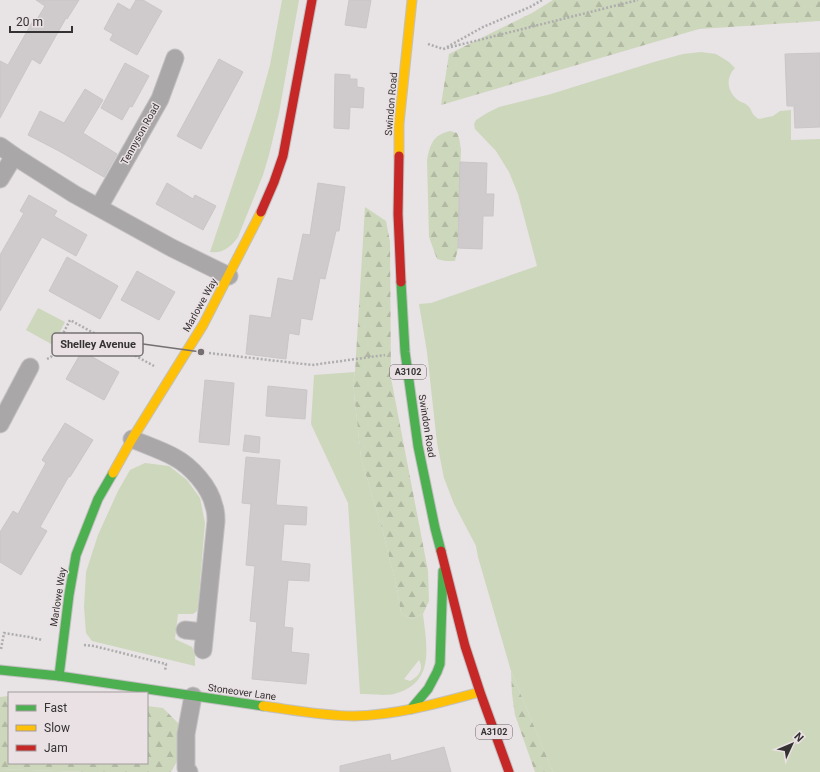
<svg xmlns="http://www.w3.org/2000/svg" width="820" height="772" viewBox="0 0 820 772" font-family="Roboto,sans-serif">
<style>
.grass{fill:#cdd7bc;fill-rule:evenodd}
.forest{fill:url(#forest-firs)}
.building{fill:#cfcbcc;stroke:#c9c6c7}
.lines{fill:none;stroke-linecap:round;stroke-linejoin:round}
.street-casing{stroke:#c3c0c1;stroke-width:19}
.fast-casing{stroke:#c3c0c1;stroke-width:11}
.slow-casing{stroke:#c3c0c1;stroke-width:11}
.jam-casing{stroke:#c3c0c1;stroke-width:11}
.path{stroke:#aeadad;stroke-width:2.5;stroke-dasharray:2 2;stroke-linecap:butt}
.street{stroke:#a9a7a8;stroke-width:17}
.fast{stroke:#4caf50;stroke-width:9}
.slow{stroke:#ffc107;stroke-width:9}
.jam{stroke:#c62828;stroke-width:9}
.labels{text-anchor:middle;dominant-baseline:central;stroke-width:3;stroke-linejoin:round;paint-order:stroke}
.shield{fill:#eae1e4;stroke:#6b6667;stroke-width:1}
.shield-label{font-size:9px;font-weight:bold;fill:#353232}
.street-label{font-size:10px;fill:#353232;stroke:#eae1e4}
.leader{fill:none;stroke:#747071;stroke-width:1.5}
.callout-dot{fill:#747071;stroke:#eae1e4;stroke-width:1.5}
.callout{fill:#eae1e4;stroke:#747071;stroke-width:1.5}
.callout-label{font-size:11px;text-anchor:middle;font-weight:bold;fill:#353232}
</style>
<defs>
<pattern id="forest-firs" width="22" height="20" patternUnits="userSpaceOnUse"><rect width="22" height="20" fill="#cdd7bc"/><path d="M5 1l3.5 6h-7zM16 11l3.5 6h-7z" fill="#b1b9a2"/></pattern>
</defs>
<rect width="100%" height="100%" fill="#e8e3e5"/>
<g class="grass">
<path d="M282 0H299L279 113 269 155 263 175 238 237C231 247 222 254 210 252L257 112 270 65Z"/>
<path d="M701 52 716 54 729 62 735 68C725 78 727 92 739 101 741 102 745 103 747 105 753 110 750 114 759 119L773 116 780 111 791 110V140L820 139V772H553L511 671 478 557 476 546 454 504 444 478 437 443 427 352 419 304 431 303 537 266 518 194 509 172 496 151 475 129 474 124 476 120 487 113 499 107 551 94 654 62 683 54Z"/>
<polygon points="38,308 65,322 53,345 26,330"/>
<path d="M355 372 353 383 361 458 383 532 397 589 401 613 412 619 423 614C427 648 435 683 394 694 385 696 369 694 360 694L348 503 311 424 314 375ZM419 660C424 669 419 677 410 681L404 679Z"/>
<polygon points="145,463 169,466 187,480 200,498 205,523 198,607 197,611 193,614 178,614 175,639 192,647 195,655 195,666 92,641 86,633 84,607 86,572 98,535 118,491 130,470"/>
<polygon points="0,769 85,772 86,772 0,772"/>
</g>
<g class="forest">
<polygon points="553,0 820,0 820,21 699,29 441,105 449,54 532,13"/>
<path d="M450 131 457 133 459 138 461 149 458 248 455 261H445L437 259 429 237 427 160C430 144 433 135 450 131Z"/>
<polygon points="365,207 386,221 390,242 391,378 428,571 429,601 423,614 412,619 401,613 397,589 383,532 361,458 353,383 355,372"/>
<polygon points="511,671 553,772 535,772 515,715 512,694"/>
<polygon points="9,696 9,763 147,763 147,706 163,708 178,723 179,758 171,772 86,772 0,769 0,697"/>
</g>
<g class="building">
<polygon points="36,0 79,0 67,19 66,18 40,64 32,59 0,118 0,61 8,65 34,19 36,21 45,6"/>
<polygon points="136,0 143,0 162,11 137,55 110,40 113,34 104,29 118,3 130,10"/>
<polygon points="349,0 371,0 366,28 345,25"/>
<polygon points="820,53 820,127 795,128 794,106 787,106 785,54"/>
<polygon points="219,59 243,72 201,149 177,136"/>
<polygon points="125,63 149,76 132,107 130,106 122,120 101,108"/>
<polygon points="335,74 350,75 350,79 357,79 357,87 364,88 363,108 350,107 349,129 334,128"/>
<polygon points="85,89 103,100 83,133 117,154 104,177 59,151 28,135 40,111 64,123"/>
<polygon points="460,162 487,163 486,194 494,194 493,216 483,216 482,249 458,248"/>
<polygon points="167,183 193,199 195,195 216,206 203,230 156,204"/>
<polygon points="318,183 345,187 339,231 336,231 325,279 320,278 312,320 301,318 299,335 289,333 286,359 246,354 250,315 271,318 278,278 293,281 303,234 310,235"/>
<polygon points="29,195 57,211 54,216 87,235 76,256 42,237 0,311 0,255 24,213 20,211"/>
<polygon points="67,257 118,286 100,319 49,291"/>
<polygon points="137,271 175,292 159,320 121,300"/>
<polygon points="82,351 119,372 104,400 66,379"/>
<polygon points="205,380 234,383 229,445 199,442"/>
<polygon points="268,386 307,390 305,419 266,416"/>
<polygon points="65,423 93,440 70,477 69,476 40,527 47,531 21,575 0,562 0,532 13,511 18,514 46,463 42,460"/>
<polygon points="245,435 260,437 259,453 243,451"/>
<polygon points="246,457 280,460 276,505 307,507 306,525 284,524 281,561 310,564 309,581 288,580 284,627 293,628 291,652 309,654 306,684 252,679 257,622 250,621 255,566 246,565 251,504 242,503"/>
<polygon points="444,747 451,772 340,772 340,766 390,754 391,761"/>
</g>
<g class="lines">
<defs>
<g id="street">
<polyline points="0,146 14,156 74,194 172,248 229,276"/>
<polyline points="0,179 14,156"/>
<polyline points="99,207 160,99 175,58"/>
<polyline points="0,424 30,367"/>
<path d="M132 439C146 445 161 450 174 457 191 466 210 487 214 506 216 511 216 516 216 521L203 650"/>
<polyline points="185,630 204,632"/>
<polyline points="189,772 186,768 186,734 193,696"/>
</g>
<g id="fast">
<polyline points="401,282 405,352 418,446 435,528 441,551"/>
<polyline points="0,670 59,676 263,706"/>
<polyline points="59,676 69,595 76,555 98,499 113,473"/>
<polyline points="411,709 428,689 437,672 440,664 443,571"/>
</g>
<g id="slow">
<polyline points="399,156 399,124 412,0"/>
<polyline points="113,473 132,439 203,325 261,212"/>
<path d="M263 706C293 710 324 716 354 716 397 715 439 703 480 692"/>
</g>
<g id="jam">
<polyline points="399,156 398,214 401,282"/>
<polyline points="261,212 274,182 283,156 312,0"/>
<polyline points="441,551 465,646 480,692 509,772"/>
</g>
</defs>
<use href="#street" class="street-casing"/>
<use href="#fast" class="fast-casing"/>
<use href="#slow" class="slow-casing"/>
<use href="#jam" class="jam-casing"/>
<g class="path">
<polyline points="428,44 443,49 638,0"/>
<polyline points="447,47 483,27 530,7 542,0"/>
<polyline points="209,353 312,365 385,355"/>
<polyline points="47,359 51,357 70,320 154,366"/>
<polyline points="84,645 94,646 166,664 165,671"/>
<polyline points="1,649 4,633 29,637 42,640"/>
</g>
<use href="#street" class="street"/>
<use href="#fast" class="fast"/>
<use href="#slow" class="slow"/>
<use href="#jam" class="jam"/>
</g>
<g class="labels">
<g class="shield">
<rect x="390" y="365" width="36" height="14" rx="3"/>
<rect x="476" y="725" width="36" height="14" rx="3"/>
</g>
<g class="shield-label">
<text x="408" y="372">A3102</text>
<text x="494" y="732">A3102</text>
</g>
<g class="street-label">
<text transform="translate(391 104) rotate(-85)">Swindon Road</text>
<text transform="translate(140 134) rotate(-61)">Tennyson Road</text>
<text transform="translate(200 305) rotate(-61)">Marlowe Way</text>
<text transform="translate(427 426) rotate(81)">Swindon Road</text>
<text transform="translate(58 597) rotate(-81)">Marlowe Way</text>
<text transform="translate(242 692) rotate(8)">Stoneover Lane</text>
</g>
</g>
<path class="leader" d="M201 352L143 344"/>
<circle class="callout-dot" cx="201" cy="352" r="4"/>
<rect class="callout" x="52" y="333" width="91" height="23" rx="4"/>
<g class="callout-label">
<text x="98" y="348">Shelley Avenue</text>
</g>
<rect x="8" y="692" width="140" height="72" fill="#eae1e4" stroke="#a29b9d"/>
<rect x="16" y="705" width="20" height="6" fill="#4caf50" stroke="#a29b9d"/>
<text x="44" y="712" font-size="12" fill="#353232">Fast</text>
<rect x="16" y="725" width="20" height="6" fill="#ffc107" stroke="#a29b9d"/>
<text x="44" y="732" font-size="12" fill="#353232">Slow</text>
<rect x="16" y="745" width="20" height="6" fill="#c62828" stroke="#a29b9d"/>
<text x="44" y="752" font-size="12" fill="#353232">Jam</text>
<g transform="translate(792 744) rotate(46)" stroke="#eae1e4" stroke-width="3" paint-order="stroke">
<path d="M0-3L7 15L0 10L-7 15Z" fill="#353232"/>
<text y="-6" font-size="11" font-weight="bold" text-anchor="middle" fill="#353232">N</text>
</g>
<path d="M10 26v6h62v-6" fill="none" stroke="#353232" stroke-width="2"/>
<text x="16" y="26" font-size="12" fill="#353232" stroke="#eae1e4" stroke-width="3" paint-order="stroke">20 m</text>
</svg>
